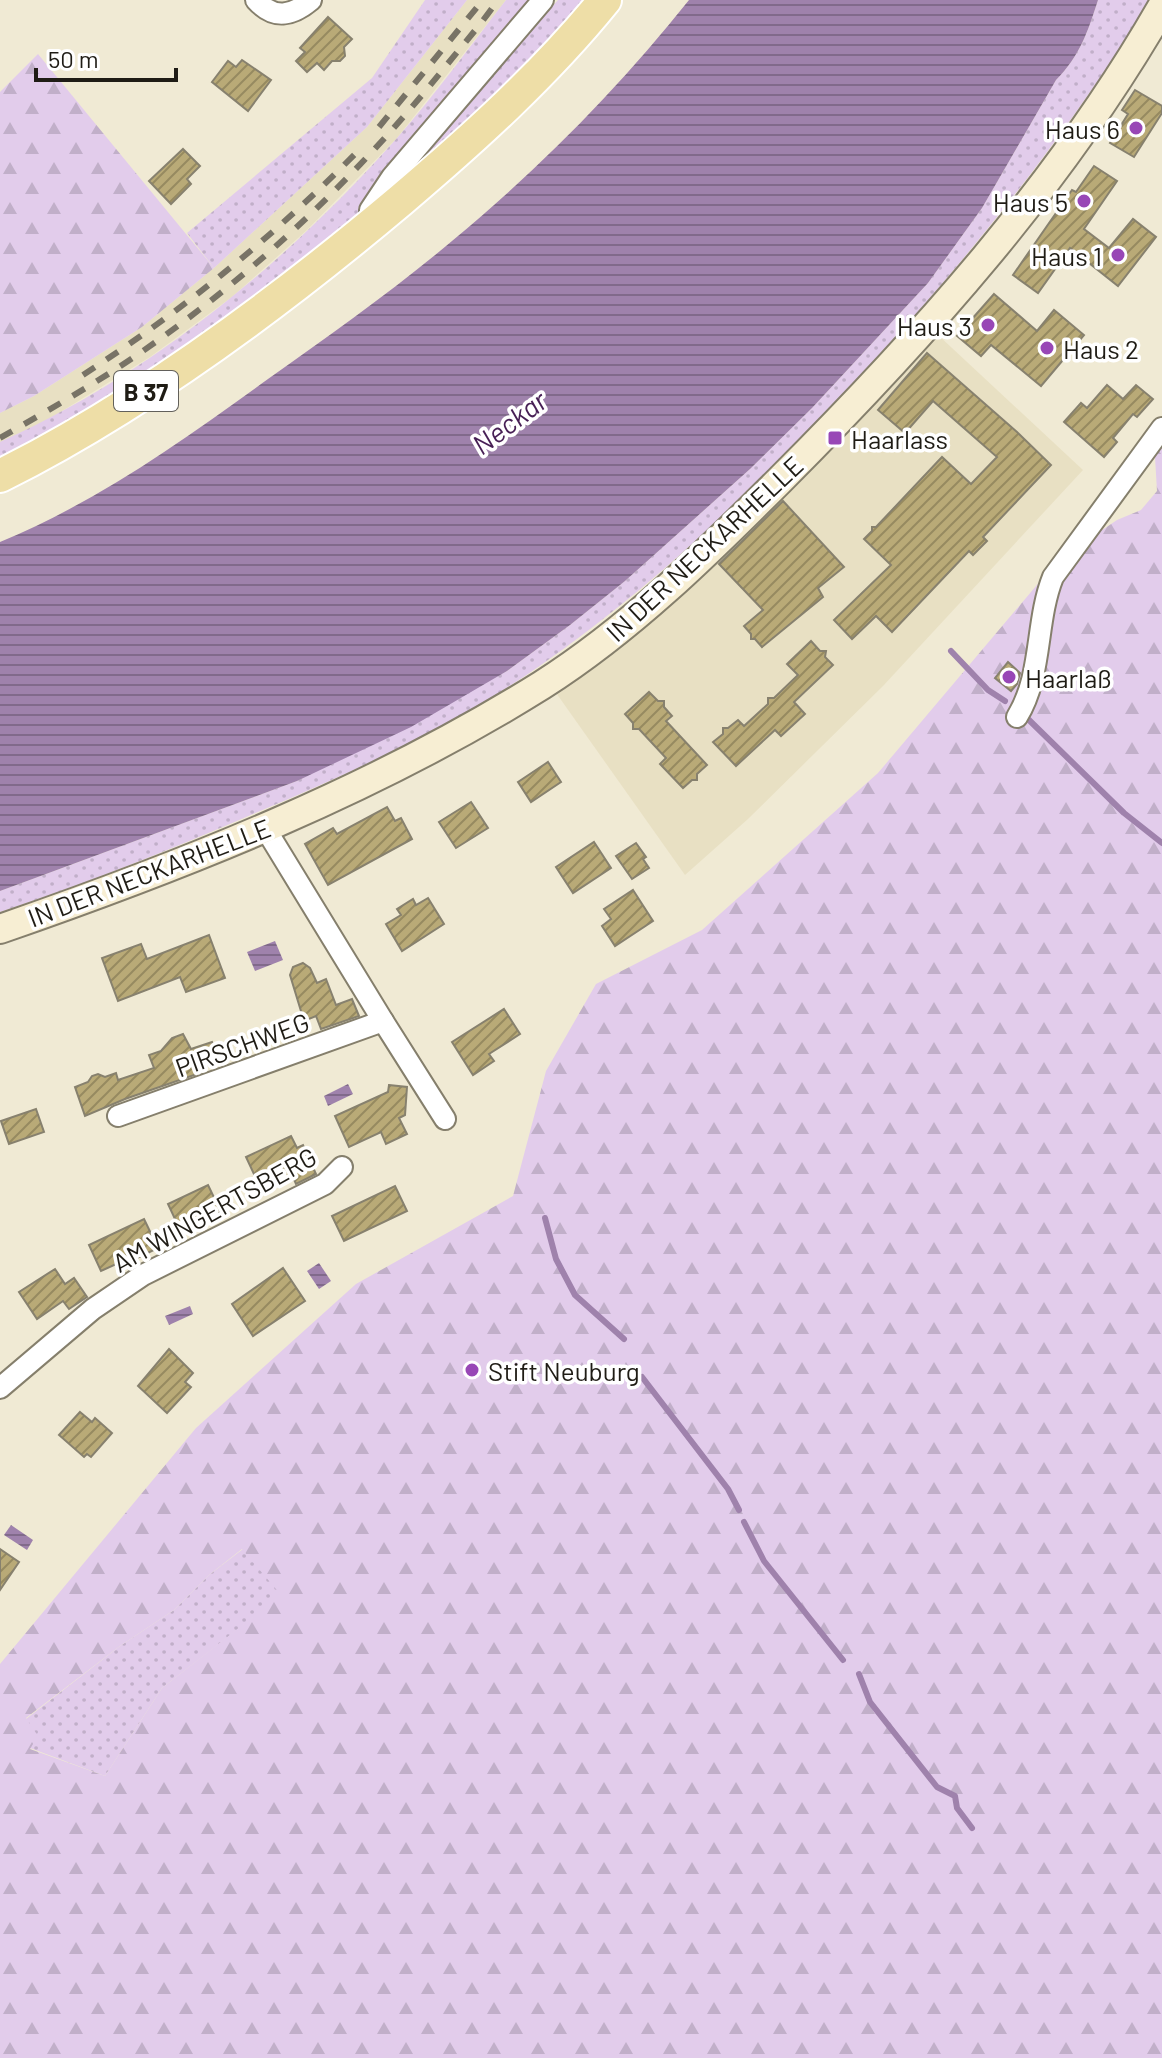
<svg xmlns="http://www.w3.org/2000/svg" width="1162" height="2058" viewBox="0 0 1162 2058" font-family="Barlow,sans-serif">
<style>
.built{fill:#e8e0c3}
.grass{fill:url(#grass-dots)}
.forest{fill:url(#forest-firs);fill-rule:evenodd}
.water{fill:url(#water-rules)}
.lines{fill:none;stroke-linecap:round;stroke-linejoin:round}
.stream{stroke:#9f82ac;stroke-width:6}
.building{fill:url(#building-hatch);stroke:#87816e;stroke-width:2}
.minor-casing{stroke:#857f6c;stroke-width:24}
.secondary-casing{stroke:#857f6c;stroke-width:32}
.primary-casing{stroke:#fff;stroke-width:36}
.minor{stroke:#fff;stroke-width:20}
.secondary{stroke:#f7eed3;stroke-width:28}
.primary{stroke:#eedea7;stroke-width:32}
.rail{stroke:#787366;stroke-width:6;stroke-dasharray:14 14;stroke-linecap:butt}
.poi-dot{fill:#9847b6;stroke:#fff;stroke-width:3}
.labels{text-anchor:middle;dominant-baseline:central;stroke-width:7;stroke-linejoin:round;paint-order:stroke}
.shield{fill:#fff;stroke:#62605b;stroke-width:2}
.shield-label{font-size:24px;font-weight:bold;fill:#1f1c15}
.poi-label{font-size:26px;fill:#1f1c15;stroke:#fff;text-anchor:end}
.street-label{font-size:26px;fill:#1f1c15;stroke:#fff}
.water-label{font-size:28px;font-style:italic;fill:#471f55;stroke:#fff}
</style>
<defs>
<pattern id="grass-dots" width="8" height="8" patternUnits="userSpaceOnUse" patternTransform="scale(2)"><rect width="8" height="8" fill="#e2cceb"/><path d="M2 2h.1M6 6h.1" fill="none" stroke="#c1afc9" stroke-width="1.8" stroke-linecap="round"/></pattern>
<pattern id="forest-firs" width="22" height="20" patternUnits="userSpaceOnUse" patternTransform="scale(2)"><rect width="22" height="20" fill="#e2cceb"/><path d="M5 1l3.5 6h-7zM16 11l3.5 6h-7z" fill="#c1afc9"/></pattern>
<pattern id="water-rules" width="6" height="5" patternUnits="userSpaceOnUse" patternTransform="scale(2)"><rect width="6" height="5" fill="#9f82ac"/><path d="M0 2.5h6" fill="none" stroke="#816a8b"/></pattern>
<pattern id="building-hatch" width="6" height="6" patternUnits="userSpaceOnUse" patternTransform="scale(2)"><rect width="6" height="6" fill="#b9aa77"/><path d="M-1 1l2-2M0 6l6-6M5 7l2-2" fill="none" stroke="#968a60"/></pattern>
</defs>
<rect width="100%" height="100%" fill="#f0ead4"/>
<g class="built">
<polygon points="467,0 506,0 397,138 307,230 232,297 150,357 41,424 0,444 0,413 34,396 142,327 214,268 367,127"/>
<polygon points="937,334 1083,470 883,686 748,819 685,875 554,690"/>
</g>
<g class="grass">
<polygon points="425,0 467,0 367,127 214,268 187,233 372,78"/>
<path d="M506 0H530L382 179 343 233 224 326 0 464V442C152 374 287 262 397 138 435 95 470 46 506 0Z"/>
<polygon points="558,0 592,0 421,168 413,166"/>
<path d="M1098 0H1148C1128 38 1104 72 1079 108 1028 180 973 249 915 315 801 442 682 567 541 665 454 726 358 770 260 811 175 848 88 883 0 912V891L297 781 507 671 570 625 625 581 750 469 812 408 928 283 982 208 1056 80C1080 56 1088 31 1098 0Z"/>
<polygon points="243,1549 282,1595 162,1688 105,1776 30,1748 26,1719 120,1646 174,1610 209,1575"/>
</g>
<g class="forest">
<polygon points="38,54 214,268 142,327 34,396 0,413 0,92"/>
<path d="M1162 446V2058H0V1664L196 1428 356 1284 513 1196 546 1071 596 984 702 930 878 773 1058 560 1117 520 1141 510 1157 491 1155 457ZM242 1549 281 1595 162 1688 105 1776 30 1749 38 1736 26 1718 120 1646 174 1610 209 1575Z"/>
</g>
<g class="water">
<path d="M689 0H1098C1088 31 1080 56 1056 80L982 208 928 283 812 408 750 469 625 581 570 625 507 671 411 727 297 781 0 891V542C97 502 184 440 268 379 330 335 394 290 452 241 539 169 619 88 689 0Z"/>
<polygon points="275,941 283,960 255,971 247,952"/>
<polygon points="348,1084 353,1094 328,1106 324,1096"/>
<polygon points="319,1263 331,1281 319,1289 307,1271"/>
<polygon points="190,1306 193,1314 169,1325 165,1316"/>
<polygon points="11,1525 33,1540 27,1550 4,1535"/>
</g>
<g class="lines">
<g class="stream">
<polyline points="951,651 988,690 1005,701"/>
<polyline points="1029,720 1124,813 1162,843"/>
<polyline points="545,1218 556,1259 575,1295 624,1339"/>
<polyline points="642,1377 728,1489 739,1510"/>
<polyline points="744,1522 764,1561 843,1660"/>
<polyline points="859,1674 870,1702 937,1787 955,1796 957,1808 972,1828"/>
</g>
</g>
<g class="building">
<polygon points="328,17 352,39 344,47 345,56 340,61 332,61 324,70 317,63 307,72 296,61 305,52 300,48"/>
<polygon points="242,60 271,80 248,111 212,82 228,61 236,67"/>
<polygon points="1135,90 1162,106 1162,113 1134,157 1110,143 1128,114 1122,110"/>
<polygon points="183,149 200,166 187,179 191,184 171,204 149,181"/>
<polygon points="1094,166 1117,181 1084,229 1109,248 1133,219 1156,237 1118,286 1070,248 1038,293 1013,275 1072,190 1076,192"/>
<polygon points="994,294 1037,331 1054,310 1084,335 1041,386 991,345 981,356 957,336"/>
<polygon points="927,353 1017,432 1051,465 983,537 987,541 973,555 969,551 892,632 876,616 852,639 834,620 891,565 864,539 872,531 872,527 876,527 942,457 971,484 997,457 933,401 905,433 878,410"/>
<polygon points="1107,385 1123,399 1136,385 1153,399 1137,417 1133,414 1113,438 1117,442 1104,457 1064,422 1081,403 1087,408"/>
<polygon points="783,501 844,567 818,588 823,597 762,647 755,639 751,639 751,634 744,626 763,610 719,564"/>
<polygon points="811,641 820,651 826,651 825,657 833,665 794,702 805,714 781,736 775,730 736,766 713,742 723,734 723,728 728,728 738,720 744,726 768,704 768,698 774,698 798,675 787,664"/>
<polygon points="1008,662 1020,673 1017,684 1011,691 995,678"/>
<polygon points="649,692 658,701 664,701 664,707 672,716 666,721 707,765 697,774 697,780 692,780 683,788 660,764 666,758 639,729 633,729 633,723 625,714"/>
<polygon points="548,762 561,782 531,802 518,782"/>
<polygon points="471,802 488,828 456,848 439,822"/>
<polygon points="387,807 395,821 401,818 412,839 328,885 305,844 333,828 337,834"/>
<polygon points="594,842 611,868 573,893 556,867"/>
<polygon points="636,843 646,857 643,859 649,868 632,879 616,856"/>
<polygon points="633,890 653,921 615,946 602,926 611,919 604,909"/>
<polygon points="428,898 444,924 402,951 386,924 401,915 397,909 413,899 416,905"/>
<polygon points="209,935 225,978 186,992 180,977 118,1001 102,958 141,944 147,959"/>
<polygon points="303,963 310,968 317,983 326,979 336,1005 352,999 359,1016 321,1029 316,1016 304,1021 290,975 293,967"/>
<polygon points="504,1009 520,1034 489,1054 494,1061 473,1075 452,1042"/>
<polygon points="183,1034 191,1049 212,1042 219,1060 198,1068 200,1073 125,1099 85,1116 75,1087 88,1082 92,1076 98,1074 105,1077 116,1073 118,1080 154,1068 149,1055 161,1051 172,1038"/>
<polygon points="389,1085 407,1087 405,1115 399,1118 407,1134 386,1144 381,1132 349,1147 335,1116 388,1092"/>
<polygon points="36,1109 44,1132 9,1144 1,1121"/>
<polygon points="291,1136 297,1148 303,1145 316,1174 296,1184 292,1175 261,1189 246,1157"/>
<polygon points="208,1185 221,1212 181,1232 168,1204"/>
<polygon points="395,1186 407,1211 344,1241 332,1216"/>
<polygon points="144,1219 158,1248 139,1257 138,1254 101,1271 89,1245"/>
<polygon points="283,1268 305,1301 253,1336 232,1304"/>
<polygon points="55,1269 65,1284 74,1278 87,1297 69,1309 63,1301 37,1319 19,1292"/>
<polygon points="169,1349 193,1373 185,1382 191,1387 167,1413 138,1386"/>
<polygon points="80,1412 92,1422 95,1418 112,1433 91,1457 87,1454 84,1457 59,1435"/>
<polygon points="0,1549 19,1562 0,1590"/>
</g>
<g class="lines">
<defs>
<g id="minor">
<path d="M256 0C274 20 292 16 311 0"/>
<polyline points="370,225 370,210 392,177 543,0"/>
<path d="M1017 717C1043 675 1035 622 1053 577L1162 428"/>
<polyline points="383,1021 445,1119"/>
<polyline points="118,1116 383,1021 265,828"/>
<polyline points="0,1388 93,1309 143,1275 325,1184 342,1167"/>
</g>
<path id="secondary" d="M0 929C187 864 374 790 542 685 630 629 706 554 779 481 922 338 1061 183 1162 7"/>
<path id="primary" d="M0 476C142 405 280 302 401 200 473 139 545 74 605 0"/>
</defs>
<use href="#minor" class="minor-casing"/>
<use href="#secondary" class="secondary-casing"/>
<use href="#primary" class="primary-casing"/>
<use href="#minor" class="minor"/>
<use href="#secondary" class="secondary"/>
<use href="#primary" class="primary"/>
<g class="rail">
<polyline points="379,127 483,0"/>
<path d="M83 375C182 311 272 238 355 154"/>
<path d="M0 438C47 411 95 384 140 353 256 273 358 176 445 67 463 45 482 23 498 0"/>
</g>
</g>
<g class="poi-dot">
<circle cx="1136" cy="128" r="8"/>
<circle cx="1084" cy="201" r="8"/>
<circle cx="1118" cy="255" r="8"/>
<circle cx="988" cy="325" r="8"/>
<circle cx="1047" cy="348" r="8"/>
<rect x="827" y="430" width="16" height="16" rx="4"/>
<circle cx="1009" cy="677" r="8"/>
<circle cx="472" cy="1370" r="8"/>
</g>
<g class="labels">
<rect class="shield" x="114" y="371" width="64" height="40" rx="6"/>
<g class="shield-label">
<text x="146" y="391">B 37</text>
</g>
<g class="poi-label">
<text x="1120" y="128">Haus 6</text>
<text x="1068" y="201">Haus 5</text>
<text x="1102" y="255">Haus 1</text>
<text x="972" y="325">Haus 3</text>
<text x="1063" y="348" text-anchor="start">Haus 2</text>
<text x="851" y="438" text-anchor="start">Haarlass</text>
<text x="1025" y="677" text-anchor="start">Haarlaß</text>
<text x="488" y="1370" text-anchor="start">Stift Neuburg</text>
</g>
<g class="street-label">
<text transform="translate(704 548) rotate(-43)">IN DER NECKARHELLE</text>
<text transform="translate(149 872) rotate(-21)">IN DER NECKARHELLE</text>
<text transform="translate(242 1044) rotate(-20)">PIRSCHWEG</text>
<text transform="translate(214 1209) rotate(-29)">AM WINGERTSBERG</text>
</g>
<g class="water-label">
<text transform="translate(509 422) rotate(-37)">Neckar</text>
</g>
</g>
<path d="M36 68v12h140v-12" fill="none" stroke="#1f1c15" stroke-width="4"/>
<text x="48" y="68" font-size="24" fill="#1f1c15" stroke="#ffffff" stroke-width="6" paint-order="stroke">50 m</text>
</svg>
